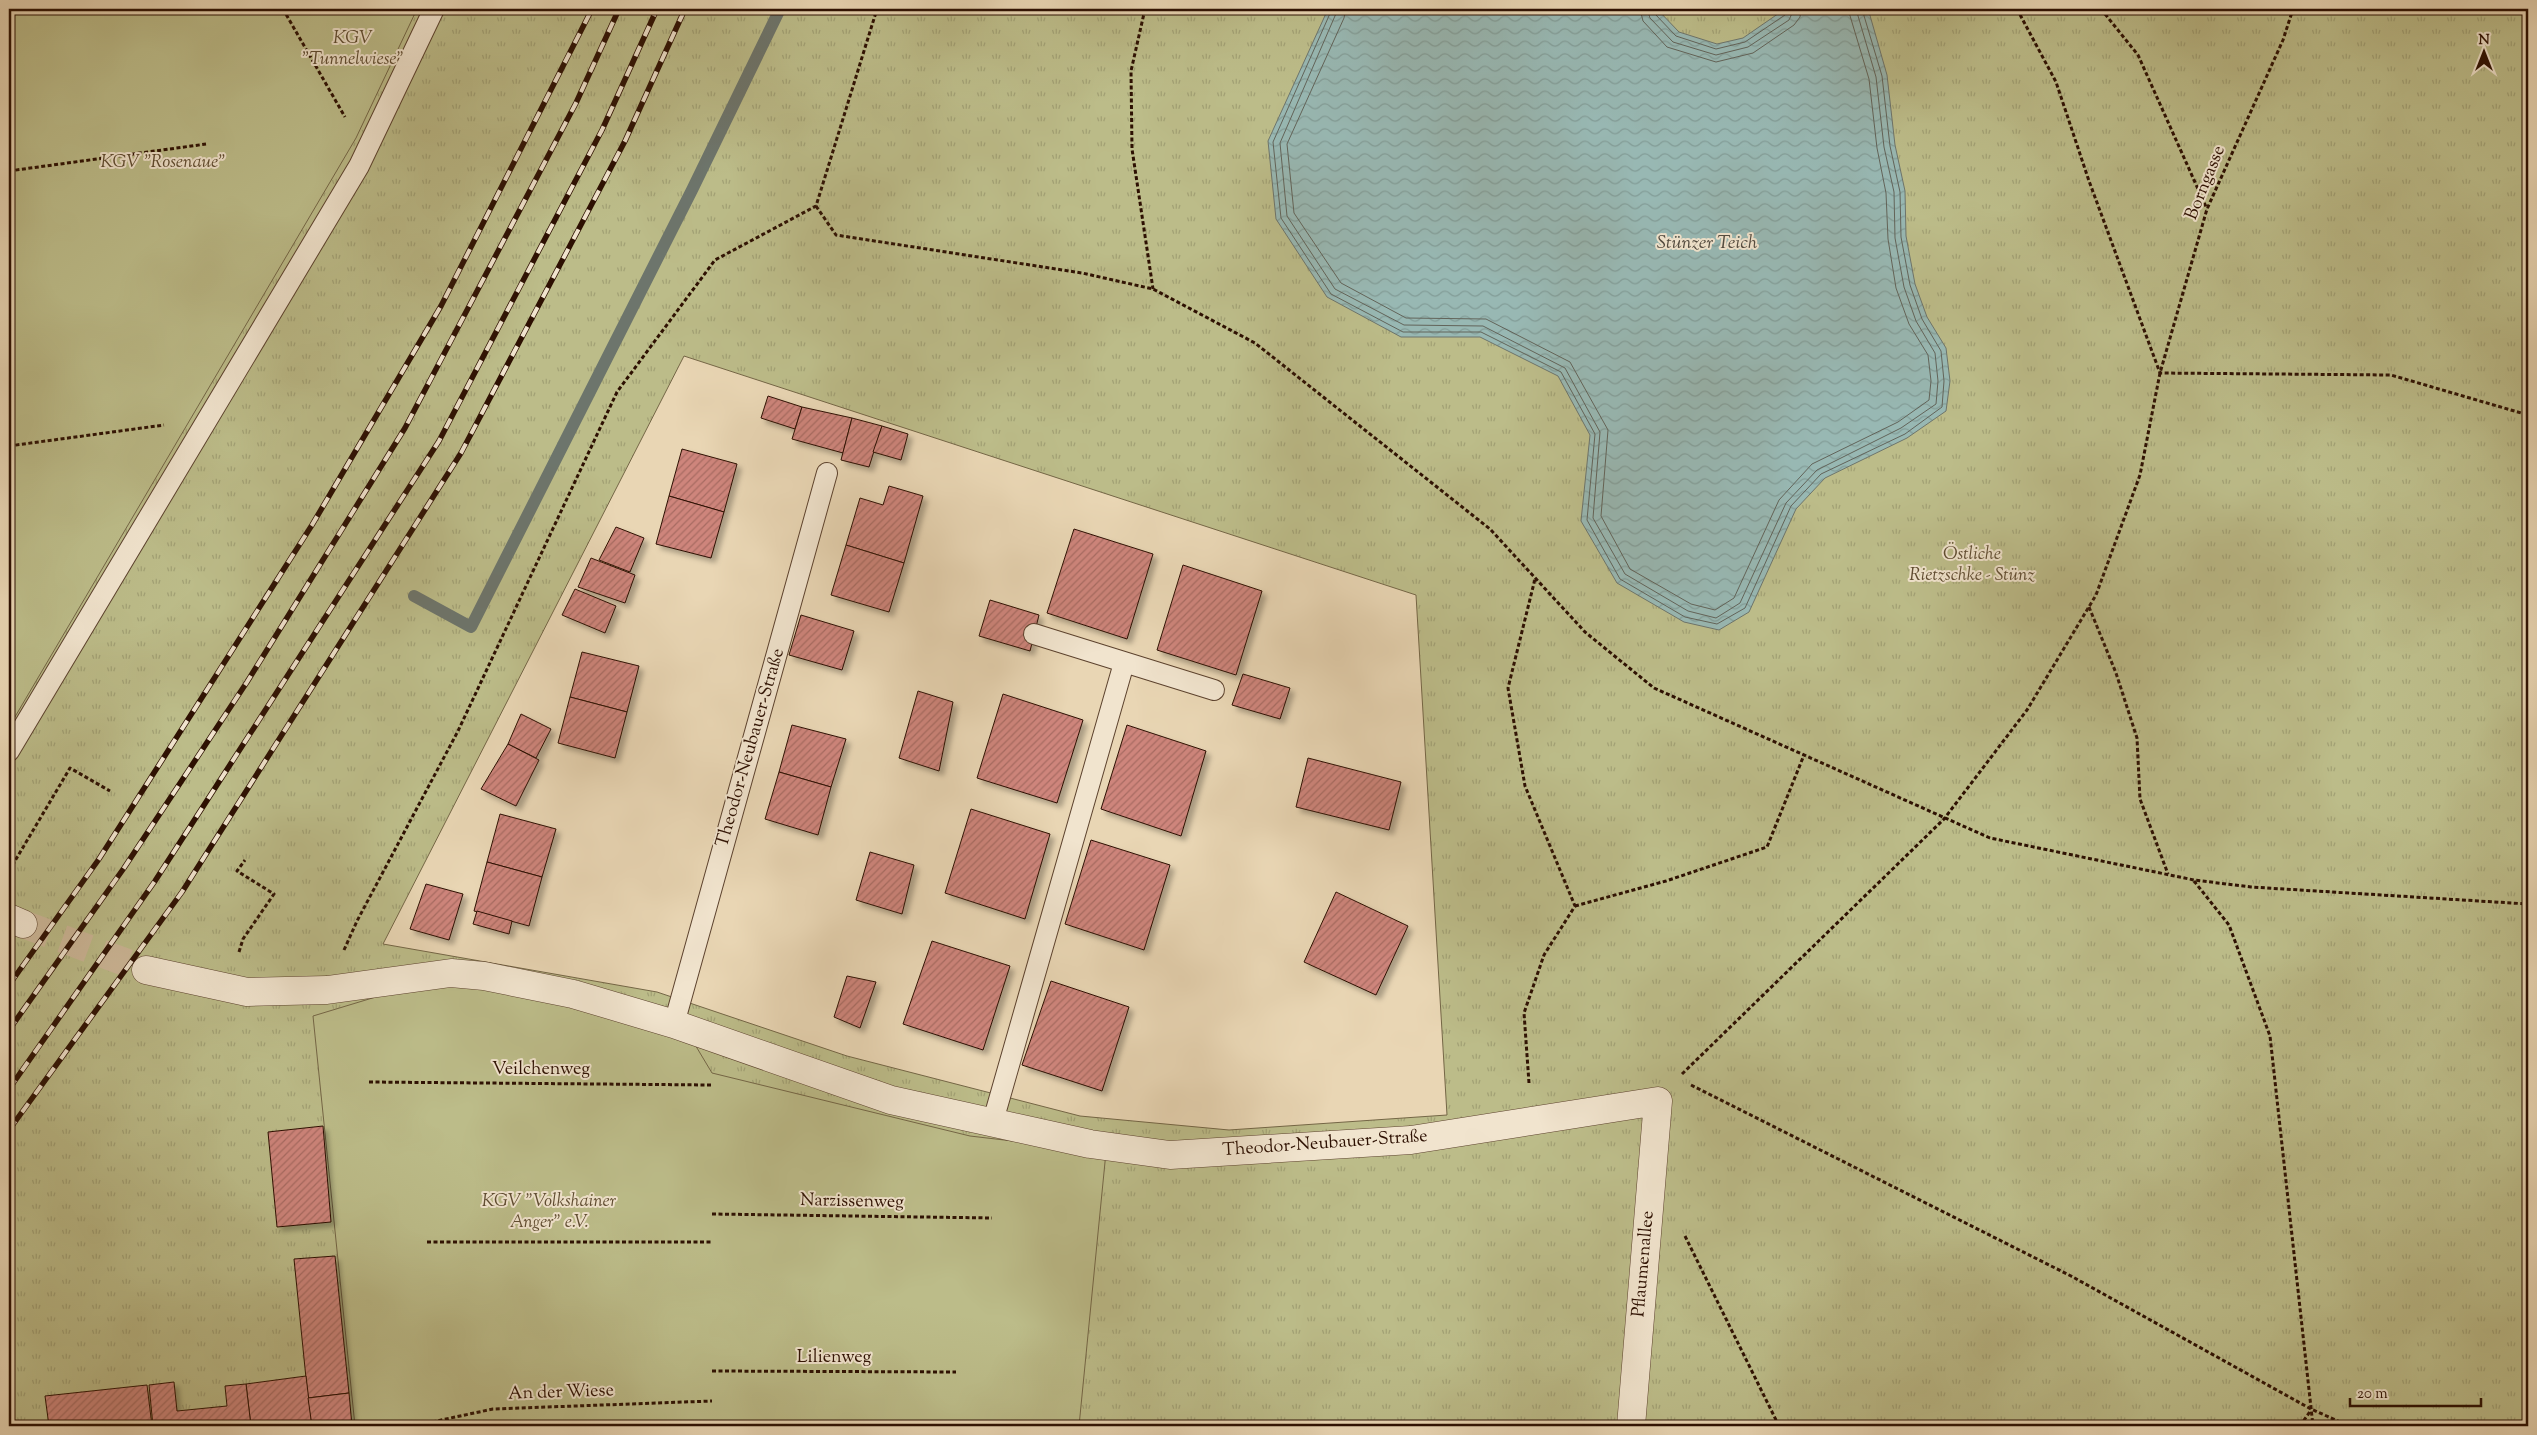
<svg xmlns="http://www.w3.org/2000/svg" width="2537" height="1435" viewBox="0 0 2537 1435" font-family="'Sorts Mill Goudy',serif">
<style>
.park{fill:url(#park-tufts);stroke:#746646;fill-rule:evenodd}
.garden{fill:#bcbc89;stroke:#746646}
.water{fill:url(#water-waves);stroke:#6d756c}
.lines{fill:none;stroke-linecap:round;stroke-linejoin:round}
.shore{stroke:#62645a;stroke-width:1}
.stream{stroke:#6d756c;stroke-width:12}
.building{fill:url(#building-hatch);stroke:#2d1002;filter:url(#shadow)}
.street-tunnel{stroke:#cdb899;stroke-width:28;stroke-dasharray:28 14;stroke-linecap:butt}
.lane-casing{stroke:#5c422e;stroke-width:22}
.street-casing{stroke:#5c422e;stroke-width:29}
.path{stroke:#2d1002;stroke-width:3;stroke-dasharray:4 2.5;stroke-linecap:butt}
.lane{stroke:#f1e4ce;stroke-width:20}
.street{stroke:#f1e4ce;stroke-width:28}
.rail-casing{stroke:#2d1002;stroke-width:5.5}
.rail{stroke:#f1e4ce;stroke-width:4;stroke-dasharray:11;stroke-linecap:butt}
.labels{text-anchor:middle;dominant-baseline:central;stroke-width:4;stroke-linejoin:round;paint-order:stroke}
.park-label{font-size:18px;font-style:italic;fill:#5f4c31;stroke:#f1e4ce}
.street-label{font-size:18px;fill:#2d1002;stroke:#f1e4ce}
.water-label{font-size:19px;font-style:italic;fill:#524b40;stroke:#f1e4ce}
</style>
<defs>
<pattern id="park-tufts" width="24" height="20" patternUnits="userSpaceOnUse" patternTransform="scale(1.25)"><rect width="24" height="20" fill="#bcbc89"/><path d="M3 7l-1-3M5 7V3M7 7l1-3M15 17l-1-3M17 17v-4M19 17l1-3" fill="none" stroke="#a2a175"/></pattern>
<pattern id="water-waves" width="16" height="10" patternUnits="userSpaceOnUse" patternTransform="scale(1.25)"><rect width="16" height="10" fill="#98b8b3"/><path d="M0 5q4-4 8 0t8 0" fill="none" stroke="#839d98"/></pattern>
<pattern id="building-hatch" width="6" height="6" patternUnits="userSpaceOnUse" patternTransform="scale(1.25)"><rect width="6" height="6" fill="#ce857b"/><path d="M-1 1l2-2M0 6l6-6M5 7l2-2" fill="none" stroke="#a86b63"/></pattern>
<filter id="shadow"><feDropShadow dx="4.5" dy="4.5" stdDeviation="2.5" flood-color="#0004"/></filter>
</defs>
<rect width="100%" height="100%" fill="#e9d6b4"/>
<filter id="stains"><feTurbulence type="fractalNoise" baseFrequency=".004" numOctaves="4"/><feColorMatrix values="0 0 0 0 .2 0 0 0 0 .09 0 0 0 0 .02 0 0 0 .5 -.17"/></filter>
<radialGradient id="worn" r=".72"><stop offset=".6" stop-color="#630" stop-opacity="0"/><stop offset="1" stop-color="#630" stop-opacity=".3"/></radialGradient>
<path class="park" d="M9 9H2528V1426H9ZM684 356 1416 595 1447 1115 1229 1130 1080 1116 847 1056 657 992 383 944Z"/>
<g class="garden">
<polygon points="9,9 417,9 356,138 9,727"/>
<polygon points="494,981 685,1028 712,1073 970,1136 1106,1152 1079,1426 355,1426 313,1016 412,986"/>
</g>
<polygon class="water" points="1328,9 1657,9 1679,32 1717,44 1743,38 1785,9 1861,9 1869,12 1887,75 1895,145 1905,191 1906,236 1915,284 1927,317 1946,348 1950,381 1946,411 1907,438 1825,478 1796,509 1749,612 1719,630 1684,622 1617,583 1581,521 1590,435 1558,376 1480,337 1401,337 1327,297 1276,219 1268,141"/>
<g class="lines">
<g class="shore">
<polyline points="1332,9 1273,142 1281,218 1331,294 1403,332 1481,332 1561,372 1595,434 1587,520 1620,579 1685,617 1717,624 1745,608 1791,506 1821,474 1905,434 1942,407 1944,381 1941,351 1922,319 1910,285 1901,237 1900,192 1890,146 1882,76 1862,9"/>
<polyline points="1338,9 1280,143 1287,216 1335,289 1404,325 1483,326 1565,368 1600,432 1593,518 1625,574 1688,611 1716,618 1740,603 1786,503 1817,470 1901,428 1936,404 1938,381 1935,353 1916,321 1904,287 1895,238 1894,192 1884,147 1876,77 1856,9"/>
<polyline points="1346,9 1344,18 1287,144 1294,213 1341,283 1406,318 1486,319 1570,362 1608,430 1601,516 1630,569 1691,604 1715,610 1734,598 1779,500 1812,464 1898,422 1929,400 1931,381 1928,355 1909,324 1896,288 1888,239 1886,193 1877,148 1869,79 1848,9"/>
<polyline points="1640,9 1643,21 1667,47 1716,62 1753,53 1794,25 1800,17 1801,9"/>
<polyline points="1647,9 1650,18 1673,42 1716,55 1748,47 1789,20 1794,9"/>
<polyline points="1653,9 1655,14 1676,36 1716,49 1745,42 1785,15 1787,9"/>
</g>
<polyline class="stream" points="414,596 471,627 692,190 780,9"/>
</g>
<g class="building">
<polygon points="768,396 802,407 795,429 761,418"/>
<polygon points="802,407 852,418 843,453 792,439"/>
<polygon points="852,418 882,426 869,467 841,460"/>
<polygon points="882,426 908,434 901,460 873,452"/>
<polygon points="682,449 737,464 724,512 669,496"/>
<polygon points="889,486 923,496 904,563 846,545 860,498 883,505"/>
<polygon points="669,496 724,512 711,558 656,544"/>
<polygon points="616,527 644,538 630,572 599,560"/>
<polygon points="1074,529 1153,554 1127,639 1047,613"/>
<polygon points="846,545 904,563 889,612 831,595"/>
<polygon points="591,558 635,575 625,603 578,587"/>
<polygon points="1183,565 1262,591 1236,675 1157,650"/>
<polygon points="575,589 616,606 605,633 562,615"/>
<polygon points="990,600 1039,615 1030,651 979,636"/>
<polygon points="801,615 854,631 842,670 789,655"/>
<polygon points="582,652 639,666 627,712 570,697"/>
<polygon points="1243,674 1290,688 1280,719 1232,705"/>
<polygon points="918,691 953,702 939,771 899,758"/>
<polygon points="1003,694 1083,720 1057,803 977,778"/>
<polygon points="570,697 627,712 615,758 558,743"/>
<polygon points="521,714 551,729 536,758 508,744"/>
<polygon points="792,725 846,739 831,787 779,772"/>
<polygon points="1127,725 1206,751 1181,836 1101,809"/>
<polygon points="508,744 539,760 516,806 481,789"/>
<polygon points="1308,758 1401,782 1389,830 1296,807"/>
<polygon points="779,772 831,787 818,835 765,819"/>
<polygon points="971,809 1050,834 1025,919 945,893"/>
<polygon points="500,814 556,829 542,877 487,862"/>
<polygon points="1091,840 1170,865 1144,950 1065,924"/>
<polygon points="870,852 914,865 902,914 856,900"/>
<polygon points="487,862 542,877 529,926 474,911"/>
<polygon points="426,884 463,894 449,940 410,929"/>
<polygon points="1336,892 1408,926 1376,995 1304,962"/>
<polygon points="477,911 512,921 509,934 473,924"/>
<polygon points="932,941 1010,966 983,1050 903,1024"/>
<polygon points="847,976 876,982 860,1028 834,1017"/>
<polygon points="1051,981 1129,1007 1102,1091 1022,1065"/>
<polygon points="323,1126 331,1222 277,1227 268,1132"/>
<polygon points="335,1256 349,1393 308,1398 294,1259"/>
<polygon points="306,1376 312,1426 251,1426 246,1384"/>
<polygon points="174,1382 177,1411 227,1406 225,1386 246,1384 251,1426 153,1426 149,1385"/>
<polygon points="147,1385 152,1426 49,1426 45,1396"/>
<polygon points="349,1393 352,1426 312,1426 308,1398"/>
</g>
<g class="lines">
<polyline class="street-tunnel" points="23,924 146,970"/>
<defs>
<g id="lane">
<polyline points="1034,634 1214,690"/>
<polyline points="9,751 359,166 434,9"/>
<polyline points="674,1024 827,473"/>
<polyline points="993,1121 1124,663"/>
</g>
<g id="street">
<polyline points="9,918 23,924"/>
<polyline points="146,970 247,992 327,990 451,973 484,976 573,994 674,1024 891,1100 1090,1144 1170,1155 1411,1140 1658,1101 1631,1426"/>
</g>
</defs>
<use href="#lane" class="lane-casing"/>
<use href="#street" class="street-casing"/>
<g class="path">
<polyline points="283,9 345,117"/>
<polyline points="1145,9 1131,71 1132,149 1153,289"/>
<polyline points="2017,9 2056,82 2089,181 2160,373 2391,375 2528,415"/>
<polyline points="2101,9 2138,55 2207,209"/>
<polyline points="9,171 206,144"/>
<polyline points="816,206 836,235 1082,273 1153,289 1255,343 1490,529 1585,632 1654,688 1990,838 2194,880 2251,887 2528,904"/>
<polyline points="9,446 164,425"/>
<polyline points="2089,607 2116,673 2137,738 2140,799 2168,874"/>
<polyline points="9,871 70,768 110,791"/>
<polyline points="2194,881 2229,925 2270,1036 2313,1426"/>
<polyline points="1575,906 1666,881 1767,847 1804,755"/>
<polyline points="344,950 357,921 458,731 617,392 715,260 816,206 877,9"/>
<polyline points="239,952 243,939 274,894 237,871 245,860"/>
<polyline points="1682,1074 1944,819 2027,710 2096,595 2140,475 2160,373 2207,209 2283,40 2293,9"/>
<polyline points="369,1082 712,1085"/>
<polyline points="1529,1083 1524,1013 1544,955 1575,906 1525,786 1508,688 1535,579"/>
<polyline points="1691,1085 2071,1276 2311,1409 2349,1426"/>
<polyline points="712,1214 992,1218"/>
<polyline points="1685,1236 1779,1426"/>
<polyline points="427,1242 712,1242"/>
<polyline points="712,1371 956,1372"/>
<polyline points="413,1426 493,1409 712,1401"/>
<polyline points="2300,1426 2311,1410"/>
</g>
<use href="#lane" class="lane"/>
<use href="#street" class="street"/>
<defs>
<g id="rail">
<polyline points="9,985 99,859 312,525 441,306 592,9"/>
<polyline points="9,1030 124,868 247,682 405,428 576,103 619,9"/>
<polyline points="9,1089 155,881 439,441 602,130 657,9"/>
<polyline points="9,1130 182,892 461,453 625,141 685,9"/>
</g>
</defs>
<use href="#rail" class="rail-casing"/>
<use href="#rail" class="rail"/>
</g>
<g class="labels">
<g class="park-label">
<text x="353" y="39">KGV<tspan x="353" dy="21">"Tunnelwiese"</tspan></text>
<text x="163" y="163">KGV "Rosenaue"</text>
<text x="1972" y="555">Östliche<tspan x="1972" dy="21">Rietzschke - Stünz</tspan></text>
<text x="549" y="1202">KGV "Volkshainer<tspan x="549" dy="21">Anger" e.V.</tspan></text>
</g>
<g class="street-label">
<text transform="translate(2206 183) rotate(-68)">Borngasse</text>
<text transform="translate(751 748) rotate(-74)">Theodor-Neubauer-Straße</text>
<text x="541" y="1070">Veilchenweg</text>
<text transform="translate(1325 1144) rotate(-4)">Theodor-Neubauer-Straße</text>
<text transform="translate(852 1202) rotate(1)">Narzissenweg</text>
<text transform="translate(1644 1264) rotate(-85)">Pflaumenallee</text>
<text x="834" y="1358">Lilienweg</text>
<text transform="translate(561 1393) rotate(-2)">An der Wiese</text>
</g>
<g class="water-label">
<text x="1707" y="243">Stünzer Teich</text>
</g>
</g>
<rect width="2537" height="1435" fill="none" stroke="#e9d6b4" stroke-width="30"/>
<rect x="10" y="10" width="2517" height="1415" fill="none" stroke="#2d1002" stroke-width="2.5"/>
<rect x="15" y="15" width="2507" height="1405" fill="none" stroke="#2d1002"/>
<g transform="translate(2484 52)" stroke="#f1e4ce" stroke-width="4" paint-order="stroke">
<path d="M0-4L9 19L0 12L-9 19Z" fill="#2d1002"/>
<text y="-8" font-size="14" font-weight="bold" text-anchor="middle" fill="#2d1002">N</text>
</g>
<path d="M2350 1398v8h131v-8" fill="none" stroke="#2d1002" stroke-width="2.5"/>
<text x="2357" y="1398" font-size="15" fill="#2d1002" stroke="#f1e4ce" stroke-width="4" paint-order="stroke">20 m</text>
<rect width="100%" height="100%" filter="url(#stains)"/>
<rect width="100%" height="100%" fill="url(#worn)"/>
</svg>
